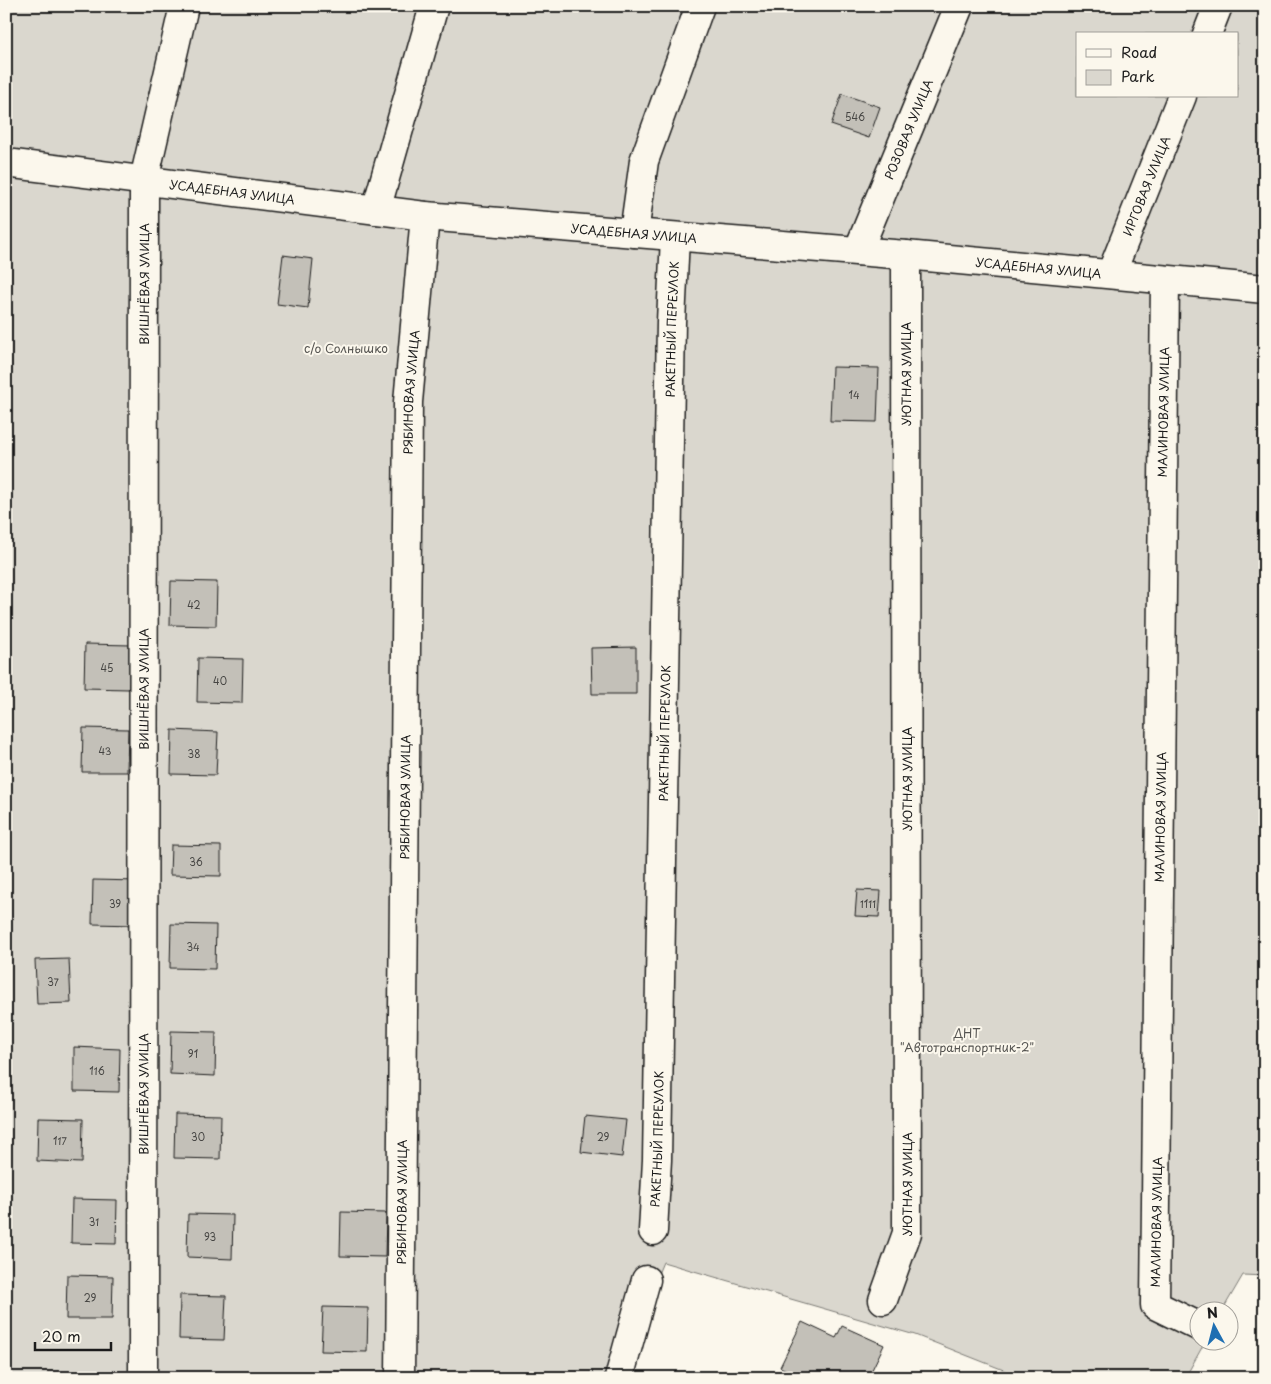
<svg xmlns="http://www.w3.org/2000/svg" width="1271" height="1384" viewBox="0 0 1271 1384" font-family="'Playpen Sans',sans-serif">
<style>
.green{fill:#dad7ce;stroke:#7b7a75;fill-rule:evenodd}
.building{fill:#c3c0b8;stroke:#1c1c1c}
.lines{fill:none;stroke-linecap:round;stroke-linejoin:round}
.minor-casing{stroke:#1c1c1c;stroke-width:31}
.minor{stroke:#fbf7ec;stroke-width:28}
.labels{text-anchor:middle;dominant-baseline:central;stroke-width:4;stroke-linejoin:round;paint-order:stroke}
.number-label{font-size:10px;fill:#464543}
.street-label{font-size:12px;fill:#1c1c1c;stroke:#fbf7ec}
.park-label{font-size:12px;fill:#555451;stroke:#fbf7ec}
</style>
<rect width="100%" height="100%" fill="#fbf7ec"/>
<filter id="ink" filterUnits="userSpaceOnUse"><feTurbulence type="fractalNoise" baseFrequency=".02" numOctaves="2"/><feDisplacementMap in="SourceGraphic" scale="10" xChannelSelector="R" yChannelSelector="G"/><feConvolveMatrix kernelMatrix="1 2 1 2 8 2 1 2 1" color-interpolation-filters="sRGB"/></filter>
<g filter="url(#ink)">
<path class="green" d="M6 6H1265V1276L1243 1275 1222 1311 1198 1312V1342H1205L1185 1378H1024L915 1335 663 1262 614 1378H6ZM1077 34H1237V96H1077Z"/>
<g class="building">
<polygon points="842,94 880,107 869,138 831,125"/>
<polygon points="283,255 313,259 308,308 277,304"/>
<polygon points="832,367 879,368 877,422 830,421"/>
<polygon points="171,581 217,582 216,626 170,625"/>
<polygon points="85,644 131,645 129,689 84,688"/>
<polygon points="636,647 636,694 592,694 591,648"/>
<polygon points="198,658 243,659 242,703 197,702"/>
<polygon points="83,728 128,729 127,772 82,772"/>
<polygon points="172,730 218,732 216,775 171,774"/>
<polygon points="171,845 221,846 221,876 170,875"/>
<polygon points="93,880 138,881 137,925 92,924"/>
<polygon points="857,890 881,891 879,917 855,916"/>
<polygon points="171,924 216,925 215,969 170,968"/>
<polygon points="69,959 71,1003 37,1004 35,960"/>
<polygon points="171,1031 216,1032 215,1076 170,1074"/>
<polygon points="74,1047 120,1049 119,1092 74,1091"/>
<polygon points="175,1114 221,1115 220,1159 174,1158"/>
<polygon points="585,1116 626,1120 622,1157 581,1152"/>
<polygon points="38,1118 83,1119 82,1163 37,1161"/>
<polygon points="72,1199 117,1200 116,1244 71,1243"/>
<polygon points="341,1212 386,1213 385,1257 340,1256"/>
<polygon points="188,1214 233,1215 232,1259 187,1257"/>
<polygon points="67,1275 113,1276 112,1319 66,1319"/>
<polygon points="180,1295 226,1296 224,1340 179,1339"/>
<polygon points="323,1307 368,1308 367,1352 321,1351"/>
<polygon points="802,1322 836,1338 842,1326 884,1345 868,1378 803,1378 780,1367"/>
</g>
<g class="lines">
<defs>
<g id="minor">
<polyline points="1207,34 1218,6"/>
<path id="s1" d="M6 163 425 216 906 255 1265 289"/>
<polyline points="376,210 434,6"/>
<polyline points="634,233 644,161 700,6"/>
<path id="s2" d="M858 251 959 6"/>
<path id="s3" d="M1111 274 1182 96"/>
<polyline points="1165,280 1155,1305 1198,1326"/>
<path id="s4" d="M653 1231 657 1160 671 322 675 237"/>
<path id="s5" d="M883 1300 907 1233 906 255"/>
<path id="s6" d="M143 1378 144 180 184 6"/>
<path id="s7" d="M400 1378 408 402 425 216"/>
<polyline points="619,1378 646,1280"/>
</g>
</defs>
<use href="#minor" class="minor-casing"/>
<use href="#minor" class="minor"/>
</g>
</g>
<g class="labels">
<g class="number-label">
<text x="855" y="116">546</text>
<text x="854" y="394">14</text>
<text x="194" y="604">42</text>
<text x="107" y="667">45</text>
<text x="220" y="680">40</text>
<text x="105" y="750">43</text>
<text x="194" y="753">38</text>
<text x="196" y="861">36</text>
<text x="115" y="903">39</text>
<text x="868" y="903">1111</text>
<text x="193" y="946">34</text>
<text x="53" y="981">37</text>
<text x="193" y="1053">91</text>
<text x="97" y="1070">116</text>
<text x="198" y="1136">30</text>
<text x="603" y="1136">29</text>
<text x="60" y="1140">117</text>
<text x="94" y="1221">31</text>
<text x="210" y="1236">93</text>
<text x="90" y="1297">29</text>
</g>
<g class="street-label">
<text stroke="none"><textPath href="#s2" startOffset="132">РОЗОВАЯ УЛИЦА</textPath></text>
<text stroke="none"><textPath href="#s3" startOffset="95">ИРГОВАЯ УЛИЦА</textPath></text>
<text stroke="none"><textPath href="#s1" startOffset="228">УСАДЕБНАЯ УЛИЦА</textPath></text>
<text stroke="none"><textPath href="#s1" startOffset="632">УСАДЕБНАЯ УЛИЦА</textPath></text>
<text stroke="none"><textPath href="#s1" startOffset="1038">УСАДЕБНАЯ УЛИЦА</textPath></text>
<text stroke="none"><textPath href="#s6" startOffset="1094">ВИШНЁВАЯ УЛИЦА</textPath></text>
<text stroke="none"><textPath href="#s4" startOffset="902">РАКЕТНЫЙ ПЕРЕУЛОК</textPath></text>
<text transform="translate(906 374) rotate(-90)">УЮТНАЯ УЛИЦА</text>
<text stroke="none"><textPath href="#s7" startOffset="986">РЯБИНОВАЯ УЛИЦА</textPath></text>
<text transform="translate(1163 412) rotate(-89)">МАЛИНОВАЯ УЛИЦА</text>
<text stroke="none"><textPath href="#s6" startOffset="689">ВИШНЁВАЯ УЛИЦА</textPath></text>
<text stroke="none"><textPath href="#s4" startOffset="498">РАКЕТНЫЙ ПЕРЕУЛОК</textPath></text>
<text transform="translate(907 779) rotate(-90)">УЮТНАЯ УЛИЦА</text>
<text stroke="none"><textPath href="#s7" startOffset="581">РЯБИНОВАЯ УЛИЦА</textPath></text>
<text transform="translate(1160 817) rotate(-89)">МАЛИНОВАЯ УЛИЦА</text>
<text stroke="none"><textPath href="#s6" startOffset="284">ВИШНЁВАЯ УЛИЦА</textPath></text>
<text stroke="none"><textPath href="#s4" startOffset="92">РАКЕТНЫЙ ПЕРЕУЛОК</textPath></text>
<text stroke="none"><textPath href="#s5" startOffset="120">УЮТНАЯ УЛИЦА</textPath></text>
<text stroke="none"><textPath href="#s7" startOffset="176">РЯБИНОВАЯ УЛИЦА</textPath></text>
<text transform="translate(1156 1222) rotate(-89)">МАЛИНОВАЯ УЛИЦА</text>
</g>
<g class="park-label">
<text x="346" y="348">с/о Солнышко</text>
<text x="967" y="1033">ДНТ<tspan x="967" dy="14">"Автотранспортник-2"</tspan></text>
</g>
</g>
<rect width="1271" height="1384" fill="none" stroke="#fbf7ec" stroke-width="25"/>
<rect x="12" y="12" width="1246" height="1359" fill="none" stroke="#1c1c1c" stroke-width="2" filter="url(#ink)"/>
<rect x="1076" y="32" width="162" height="65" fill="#fbf7ec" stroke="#a29f99"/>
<rect x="1086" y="49" width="25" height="8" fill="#fbf7ec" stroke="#a29f99"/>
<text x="1121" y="58" font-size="15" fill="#1c1c1c">Road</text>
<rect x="1086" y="70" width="25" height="15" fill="#dad7ce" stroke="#a29f99"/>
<text x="1121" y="82" font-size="15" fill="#1c1c1c">Park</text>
<g transform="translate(1214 1326) rotate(353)"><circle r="24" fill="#fbf7ec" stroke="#a29f99"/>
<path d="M0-4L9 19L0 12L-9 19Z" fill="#1f6fb2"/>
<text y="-8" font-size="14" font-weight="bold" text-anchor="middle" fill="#1c1c1c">N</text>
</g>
<path d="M35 1342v8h76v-8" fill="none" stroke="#1c1c1c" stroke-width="2.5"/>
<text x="42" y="1342" font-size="15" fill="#1c1c1c" stroke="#fbf7ec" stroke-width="4" paint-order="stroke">20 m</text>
</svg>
